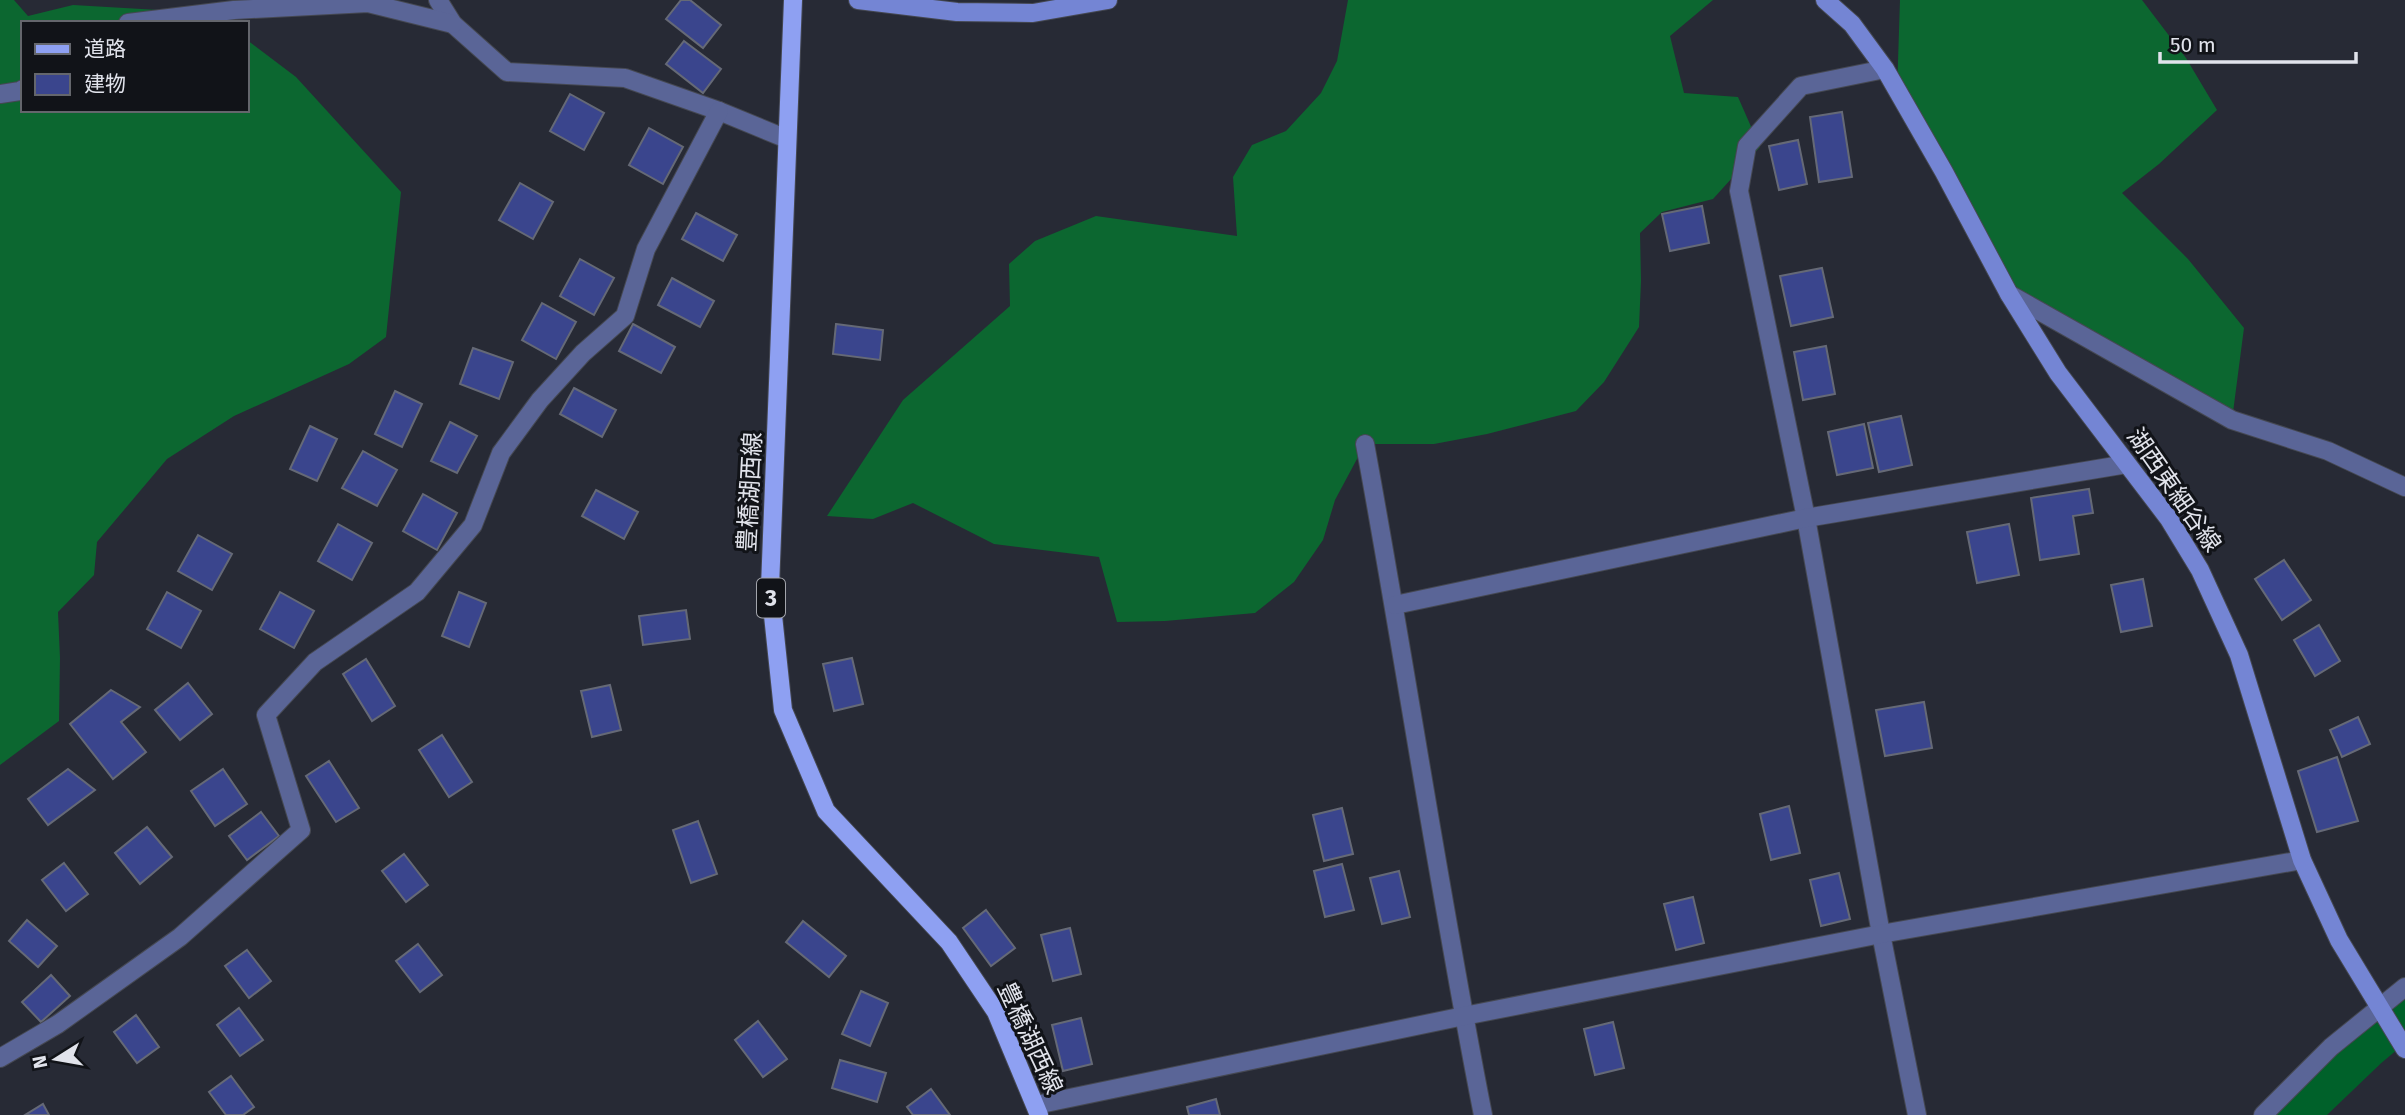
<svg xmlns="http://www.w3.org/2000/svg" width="2405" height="1115" viewBox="0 0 2405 1115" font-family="'Fira Sans','Noto Sans JP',sans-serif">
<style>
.forest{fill:#0c6730}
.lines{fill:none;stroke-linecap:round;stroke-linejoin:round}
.river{stroke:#00612a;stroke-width:47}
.building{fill:#3a458d;stroke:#656976;stroke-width:2}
.minor-casing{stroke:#454852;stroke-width:20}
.secondary-casing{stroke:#454852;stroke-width:20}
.primary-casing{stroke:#454852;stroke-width:20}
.minor{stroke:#5a6597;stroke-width:18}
.secondary{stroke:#7485d4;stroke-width:18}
.primary{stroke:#8ea0f2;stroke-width:18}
.labels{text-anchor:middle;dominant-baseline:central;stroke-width:6;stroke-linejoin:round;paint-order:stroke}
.shield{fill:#111318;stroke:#a3a5ac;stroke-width:2}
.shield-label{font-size:23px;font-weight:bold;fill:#e1e3eb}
.street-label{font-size:24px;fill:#e1e3eb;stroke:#111318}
</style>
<rect width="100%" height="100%" fill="#272a35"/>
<g class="forest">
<polygon points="0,0 14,0 28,16 73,5 210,13 224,23 23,23 23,110 247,110 247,40 296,77 401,192 386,337 349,364 234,416 167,459 97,542 94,575 58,612 60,658 59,721 0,765"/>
<polygon points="1348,0 1713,0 1670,36 1684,93 1738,97 1760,147 1713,199 1662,212 1640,233 1641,281 1639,327 1604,382 1576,411 1487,434 1434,444 1365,444 1335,500 1323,540 1294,582 1255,613 1165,621 1117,622 1099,557 994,544 913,503 873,519 827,516 903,400 1010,306 1009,264 1035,241 1096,216 1237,236 1233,177 1252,145 1286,131 1321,93 1337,61"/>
<polygon points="1900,0 2142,0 2186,58 2217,110 2159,164 2122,193 2188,259 2244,328 2232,420 2009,294 1897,92"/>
</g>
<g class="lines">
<polyline class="river" points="2293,1115 2364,1047 2405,1012"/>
</g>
<g class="building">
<polygon points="681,0 690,0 721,25 703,48 666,19"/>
<polygon points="684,41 721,69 703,93 666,64"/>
<polygon points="570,94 604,113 584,150 550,131"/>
<polygon points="1842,112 1852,177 1819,182 1810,117"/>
<polygon points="649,128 683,147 663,184 629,165"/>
<polygon points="1798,140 1807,184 1779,190 1769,146"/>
<polygon points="520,183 553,202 533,239 499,220"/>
<polygon points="1702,206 1709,243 1670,251 1662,214"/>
<polygon points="696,213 737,235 723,261 682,239"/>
<polygon points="580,259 614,278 594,315 560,296"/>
<polygon points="1822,268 1833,317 1791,326 1780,276"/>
<polygon points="672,278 714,301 700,327 658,305"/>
<polygon points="542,303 576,322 556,359 522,340"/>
<polygon points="633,324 675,347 661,373 619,351"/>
<polygon points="836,324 883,330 880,360 833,354"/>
<polygon points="1826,346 1835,394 1803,400 1794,352"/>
<polygon points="473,348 513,362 499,399 460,384"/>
<polygon points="574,388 616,410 602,437 560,414"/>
<polygon points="395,391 422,404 402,447 375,434"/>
<polygon points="1901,416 1912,465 1879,472 1868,423"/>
<polygon points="450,422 477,436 457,473 431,461"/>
<polygon points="1864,424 1873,468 1837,475 1828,432"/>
<polygon points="310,426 337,439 317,481 290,469"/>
<polygon points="363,451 397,470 377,506 342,488"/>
<polygon points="2089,489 2093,513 2073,516 2079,554 2040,560 2031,498"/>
<polygon points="596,490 638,512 624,539 582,516"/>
<polygon points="423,494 457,513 437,550 403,531"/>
<polygon points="338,524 372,543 352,580 318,561"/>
<polygon points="2009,524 2019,575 1977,583 1967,532"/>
<polygon points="198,535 232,554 212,590 178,571"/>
<polygon points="2284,560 2311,600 2282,620 2255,579"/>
<polygon points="2143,579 2152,626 2121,632 2111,585"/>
<polygon points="167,592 201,611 181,648 147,629"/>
<polygon points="280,592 314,611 294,648 260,629"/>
<polygon points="459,592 486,603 469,647 442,636"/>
<polygon points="686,610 690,639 643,645 639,616"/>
<polygon points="2319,625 2340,661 2315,676 2294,640"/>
<polygon points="852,658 863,704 834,711 823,664"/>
<polygon points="366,659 395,706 372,721 343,674"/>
<polygon points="188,683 212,714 180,740 155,710"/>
<polygon points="610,685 621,730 592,737 581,691"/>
<polygon points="111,690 140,707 121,722 146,752 113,779 70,724"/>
<polygon points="1924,702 1932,748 1885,756 1876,710"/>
<polygon points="2358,717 2370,744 2342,757 2330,730"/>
<polygon points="442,735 472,782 449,797 419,750"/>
<polygon points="2337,757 2358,821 2317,832 2298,771"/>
<polygon points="329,761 359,808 336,822 306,776"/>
<polygon points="68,769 95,790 48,825 28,799"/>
<polygon points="223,769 247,804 215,826 191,791"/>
<polygon points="1789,806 1800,853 1771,860 1760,814"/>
<polygon points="1342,808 1353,854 1324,861 1313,815"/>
<polygon points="261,812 279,836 247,860 229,836"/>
<polygon points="698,821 717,874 691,883 673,830"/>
<polygon points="147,827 172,857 140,884 115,853"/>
<polygon points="404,854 428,885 406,902 382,871"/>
<polygon points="64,863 88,894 66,911 42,880"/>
<polygon points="1342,864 1354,910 1325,917 1314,871"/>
<polygon points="1399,871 1410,917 1382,924 1370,878"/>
<polygon points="1839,873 1850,919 1821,926 1810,880"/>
<polygon points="1693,897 1704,943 1676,950 1664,904"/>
<polygon points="986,910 1015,948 991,966 963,928"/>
<polygon points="27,920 57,946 38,967 9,941"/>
<polygon points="803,921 846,956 829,977 786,942"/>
<polygon points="1070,928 1081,974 1053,981 1041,935"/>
<polygon points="418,944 442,975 420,992 396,961"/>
<polygon points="247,950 271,981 249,998 225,966"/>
<polygon points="51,975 70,996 41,1022 22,1002"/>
<polygon points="861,991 888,1003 870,1046 842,1034"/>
<polygon points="239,1008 263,1040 240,1056 217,1025"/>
<polygon points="136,1015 159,1047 137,1063 114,1032"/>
<polygon points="1081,1018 1092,1064 1063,1071 1052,1025"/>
<polygon points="758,1021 787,1059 763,1077 735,1040"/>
<polygon points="1613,1022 1624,1068 1595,1075 1584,1029"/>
<polygon points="840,1060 886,1073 877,1102 832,1088"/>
<polygon points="231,1076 254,1107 243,1115 226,1115 209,1092"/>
<polygon points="931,1089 950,1115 913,1115 907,1107"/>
<polygon points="1216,1099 1220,1115 1189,1115 1187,1107"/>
<polygon points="43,1104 49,1115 25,1115"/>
</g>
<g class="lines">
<defs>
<g id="minor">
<polyline points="438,0 453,24 507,72 625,78 719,111 787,139"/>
<polyline points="128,23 234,10 368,3 453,24"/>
<polyline points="1885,69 1801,86 1747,146 1739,191 1806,518 1881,934 1917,1115"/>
<polyline points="0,94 20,91 23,89"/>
<polyline points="2009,294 2232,420 2328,451 2405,487"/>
<path d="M1365 444C1406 667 1439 892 1483 1115"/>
<polyline points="1395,605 1806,518 2127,464"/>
<polyline points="0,1058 58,1024 180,937 301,830 266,715 315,662 417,592 473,525 501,453 540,400 583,353 625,316 646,249 719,111"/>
<polyline points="1036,1105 1464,1016 1881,934 2302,860"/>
<polyline points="2263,1115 2331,1047 2405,987"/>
</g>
<g id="secondary">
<polyline points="858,0 957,12 1033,13 1108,0"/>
<polyline points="1825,0 1852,24 1885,69 1944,172 2009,294 2058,373 2169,519 2200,570 2239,655 2302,860 2339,940 2405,1049"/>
</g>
<polyline id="primary" points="793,0 770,587 783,710 826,811 949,942 996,1012 1039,1115"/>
</defs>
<use href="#minor" class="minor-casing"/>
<use href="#secondary" class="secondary-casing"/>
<use href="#primary" class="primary-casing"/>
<use href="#minor" class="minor"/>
<use href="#secondary" class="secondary"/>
<use href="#primary" class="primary"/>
</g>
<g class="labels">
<rect class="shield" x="757" y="578.5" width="28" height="39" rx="5"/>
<g class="shield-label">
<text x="771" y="598">3</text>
</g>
<g class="street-label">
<text transform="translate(2174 490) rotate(55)">湖西東細谷線</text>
<text transform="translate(750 492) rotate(-87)">豊橋湖西線</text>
<text transform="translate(1030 1038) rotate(65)">豊橋湖西線</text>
</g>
</g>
<rect x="21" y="21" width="228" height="91" fill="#111318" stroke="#64666c" stroke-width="2"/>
<rect x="35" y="44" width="35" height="10" fill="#8ea0f2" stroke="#64666c" stroke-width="2"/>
<text x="84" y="56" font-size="21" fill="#e1e3eb">道路</text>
<rect x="35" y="74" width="35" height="21" fill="#3a458d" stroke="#64666c" stroke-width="2"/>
<text x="84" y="91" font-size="21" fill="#e1e3eb">建物</text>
<g transform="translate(56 1059) rotate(259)" stroke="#111318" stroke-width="5" paint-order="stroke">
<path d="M0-5L12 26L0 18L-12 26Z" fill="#e1e3eb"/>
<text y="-10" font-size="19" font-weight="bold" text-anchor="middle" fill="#e1e3eb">N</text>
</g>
<path d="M2160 52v10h196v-10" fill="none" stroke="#e1e3eb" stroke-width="3.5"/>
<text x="2170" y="52" font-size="21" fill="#e1e3eb" stroke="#111318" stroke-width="5" paint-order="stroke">50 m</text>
</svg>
